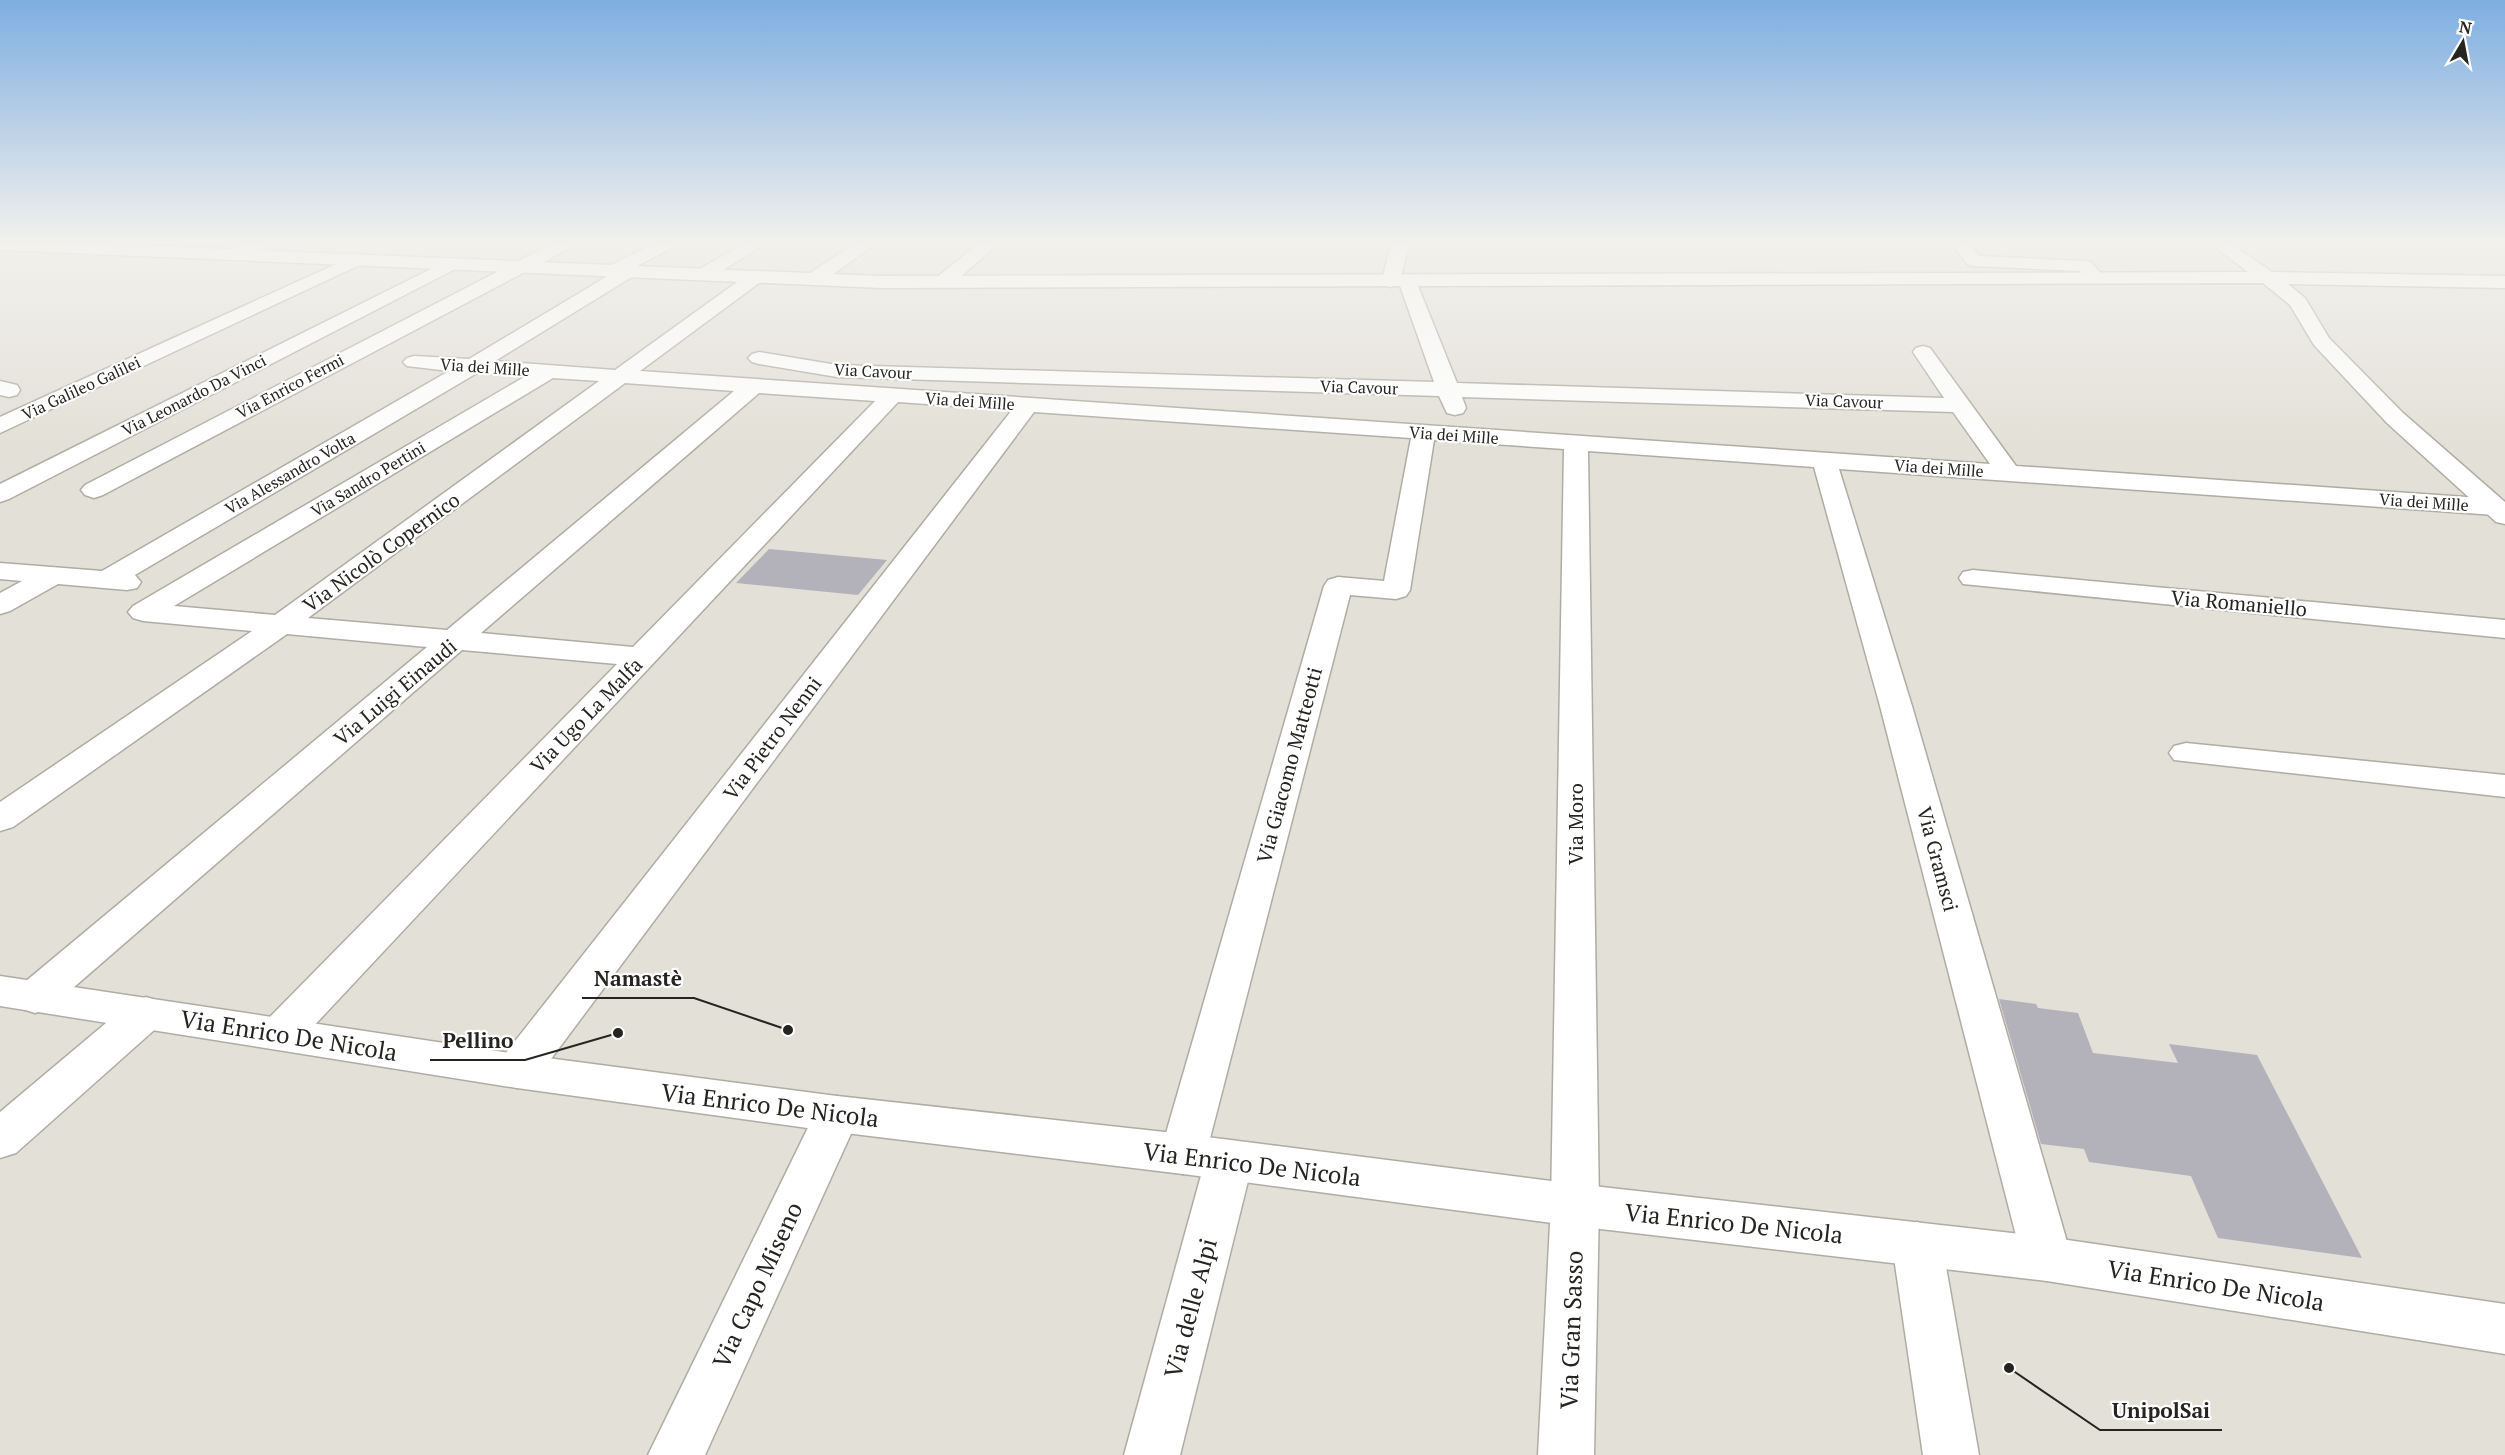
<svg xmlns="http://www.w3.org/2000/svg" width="2505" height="1455" viewBox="0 0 2505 1455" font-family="'PT Serif',serif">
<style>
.building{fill:#b3b1ba}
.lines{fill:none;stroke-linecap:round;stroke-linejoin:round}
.street-casing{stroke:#afaca3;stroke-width:3}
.secondary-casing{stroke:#afaca3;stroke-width:3}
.street{fill:#fff;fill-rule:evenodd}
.secondary{fill:#fff;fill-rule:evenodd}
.labels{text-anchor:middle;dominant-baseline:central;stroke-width:4.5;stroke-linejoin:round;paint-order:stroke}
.far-street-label{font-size:16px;fill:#252420;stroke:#fff}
.street-label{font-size:20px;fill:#252420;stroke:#fff}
.near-street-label{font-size:24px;fill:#252420;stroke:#fff}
.leader{fill:none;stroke:#252420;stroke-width:2}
.callout-dot{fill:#252420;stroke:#fff;stroke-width:2}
.callout-label{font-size:21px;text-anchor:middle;font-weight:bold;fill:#252420;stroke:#fff;stroke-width:4.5;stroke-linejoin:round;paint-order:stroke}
</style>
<rect width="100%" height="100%" fill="#e3e0d7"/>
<g class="building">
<polygon points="769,549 887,560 858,595 736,583"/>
<polygon points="1999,999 2036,1004 2038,1008 2078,1013 2093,1053 2178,1063 2169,1044 2257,1055 2362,1258 2218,1238 2191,1176 2089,1162 2084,1149 2041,1144"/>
</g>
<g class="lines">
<defs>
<g id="street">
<polygon points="246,243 271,243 268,247 239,258 227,258 224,254 227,250"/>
<polygon points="553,243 575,243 572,247 103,495 94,498 85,495 81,490 85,485"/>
<path d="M655 243H677L674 247 635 267 638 271 635 275 495 361 615 370 751 272H763L766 276 763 280 640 371 1990 464 1953 412 1462 397 1466 408 1463 413 1455 415 1447 413 1439 396 837 377 759 364 752 362 748 358 752 354 759 352 837 365 1434 382 1399 283 1391 287 1384 285 1382 281 1391 243H1409L1401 277H1414L1416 281 1457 383 1944 398 1913 352 1916 348 1923 346 1930 348 2016 466 2495 499 2504 502 2505 511 2495 515 1839 469 1912 706 2072 1259 2065 1275 2047 1281 2029 1275 2022 1259 1880 706 1814 467 1588 451 1599 1205 1594 1455H1538L1551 1205 1564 449 1434 440 1410 590 1406 596 1396 599 1350 595 1206 1154 1200 1168 1183 1174 1166 1168 1160 1154 1324 586 1328 580 1338 577 1384 581 1411 438 1034 412 533 1083 517 1088 501 1083 495 1071 501 1059 1012 410 898 402 295 1046 280 1050 265 1046 259 1034 265 1022 617 664 462 650 50 1008 35 1013 20 1008 14 997 20 986 427 647 287 634 13 827 0 831V802L252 631 143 621 133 618 128 612 133 606 526 376 477 373 135 575 141 582 137 588 127 590 58 584 10 611 0 614V593L22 581 0 579V563L102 571 449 371 407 366 403 362 407 358 414 356 469 359 611 274 606 270 609 266ZM553 378 599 381 275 615 174 606ZM625 383 734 391 447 630 308 618ZM759 393 875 401 633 647 481 633Z"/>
<polygon points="745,243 767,243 710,278 698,278 695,274 698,270"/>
<polygon points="856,243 877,243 821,283 807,283 805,279 807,275"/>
<polygon points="979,243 999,243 950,286 936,286 934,282 936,278"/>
<path d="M1951 243H1969L1979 256 2085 261 2091 262 2104 277 2102 281C2090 284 2087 279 2080 271L1974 266 1968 265Z"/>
<polygon points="358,254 364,255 367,259 364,263 0,433 0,417"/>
<polygon points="453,258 459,259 462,263 459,267 9,499 0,502 0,484"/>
<polygon points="0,381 17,385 20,390 17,395 9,397 0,395"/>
<polygon points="1973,570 2505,620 2505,638 1963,584 1959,578 1963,572"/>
<polygon points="2186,743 2505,775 2505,797 2174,760 2169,753 2174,746"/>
<polygon points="146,997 161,1002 167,1013 161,1024 16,1153 0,1158 0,1112 131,1002"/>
<polygon points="837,1096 853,1101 860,1114 705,1455 648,1455 821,1101"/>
<polygon points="1229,1141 1246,1147 1253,1161 1180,1455 1124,1455 1205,1161 1212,1147"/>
<polygon points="1917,1222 1935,1228 1942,1244 1979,1455 1923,1455 1892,1244 1899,1228"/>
</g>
<g id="secondary">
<polygon points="0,243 77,243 882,276 2248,272 2210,243 2230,243 2272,272 2505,276 2505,288 2288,284 2305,298 2329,338 2403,413 2505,502 2505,524 2496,522 2387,423 2314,345 2290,305 2263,283 882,288 0,250"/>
<polygon points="0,976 517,1054 837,1096 1183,1134 1575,1184 2047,1237 2505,1304 2505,1354 2047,1281 1575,1226 1183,1174 837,1132 517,1088 0,1006"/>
</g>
</defs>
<use href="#street" class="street-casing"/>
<use href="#secondary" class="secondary-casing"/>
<use href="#street" class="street"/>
<use href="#secondary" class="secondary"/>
</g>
<linearGradient id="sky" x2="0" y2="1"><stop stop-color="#7eaee1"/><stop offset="0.54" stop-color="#f2f1ed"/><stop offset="1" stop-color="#f2f1ed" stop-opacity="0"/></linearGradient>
<rect width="2505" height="447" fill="url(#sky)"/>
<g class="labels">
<g class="far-street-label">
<text transform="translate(485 367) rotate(4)">Via dei Mille</text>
<text transform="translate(873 371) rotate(3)">Via Cavour</text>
<text transform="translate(290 386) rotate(-28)">Via Enrico Fermi</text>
<text transform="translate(1359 387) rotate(2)">Via Cavour</text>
<text transform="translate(81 388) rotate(-25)">Via Galileo Galilei</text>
<text transform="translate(194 395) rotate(-27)">Via Leonardo Da Vinci</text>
<text transform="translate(970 401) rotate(4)">Via dei Mille</text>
<text transform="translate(1844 401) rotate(2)">Via Cavour</text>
<text transform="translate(1454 435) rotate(4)">Via dei Mille</text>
<text transform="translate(1939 468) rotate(4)">Via dei Mille</text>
<text transform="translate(290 473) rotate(-30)">Via Alessandro Volta</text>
<text transform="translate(368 479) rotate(-31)">Via Sandro Pertini</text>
<text transform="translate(2424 502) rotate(4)">Via dei Mille</text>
</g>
<g class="street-label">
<text transform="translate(381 552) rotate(-36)">Via Nicolò Copernico</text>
<text transform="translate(2239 603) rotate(5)">Via Romaniello</text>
<text transform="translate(395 692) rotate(-40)">Via Luigi Einaudi</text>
<text transform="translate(586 715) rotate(-46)">Via Ugo La Malfa</text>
<text transform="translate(772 738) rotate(-53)">Via Pietro Nenni</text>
<text transform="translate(1289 765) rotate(-75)">Via Giacomo Matteotti</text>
<text transform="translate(1575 824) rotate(-90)">Via Moro</text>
<text transform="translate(1938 859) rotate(75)">Via Gramsci</text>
</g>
<g class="near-street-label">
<text transform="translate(289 1035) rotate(9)">Via Enrico De Nicola</text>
<text transform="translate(770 1105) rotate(7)">Via Enrico De Nicola</text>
<text transform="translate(1252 1164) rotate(7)">Via Enrico De Nicola</text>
<text transform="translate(1734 1223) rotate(6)">Via Enrico De Nicola</text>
<text transform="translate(757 1285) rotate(-65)">Via Capo Miseno</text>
<text transform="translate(2216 1285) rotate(9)">Via Enrico De Nicola</text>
<text transform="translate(1190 1308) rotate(-75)">Via delle Alpi</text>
<text transform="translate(1571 1330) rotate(-88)">Via Gran Sasso</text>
</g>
</g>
<path class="leader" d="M788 1030L694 998H582M618 1033L525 1060H430M2009 1368L2100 1430H2222"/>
<g class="callout-dot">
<circle cx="788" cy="1030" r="6"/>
<circle cx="618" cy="1033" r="6"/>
<circle cx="2009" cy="1368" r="6"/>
</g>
<g class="callout-label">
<text x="638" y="986">Namastè</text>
<text x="478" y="1048">Pellino</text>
<text x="2161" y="1418">UnipolSai</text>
</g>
<g transform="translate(2463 42) rotate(10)" stroke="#ffffff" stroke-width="4.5" paint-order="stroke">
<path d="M0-4.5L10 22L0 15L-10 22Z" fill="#252420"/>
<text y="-9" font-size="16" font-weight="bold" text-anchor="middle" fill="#252420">N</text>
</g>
</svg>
